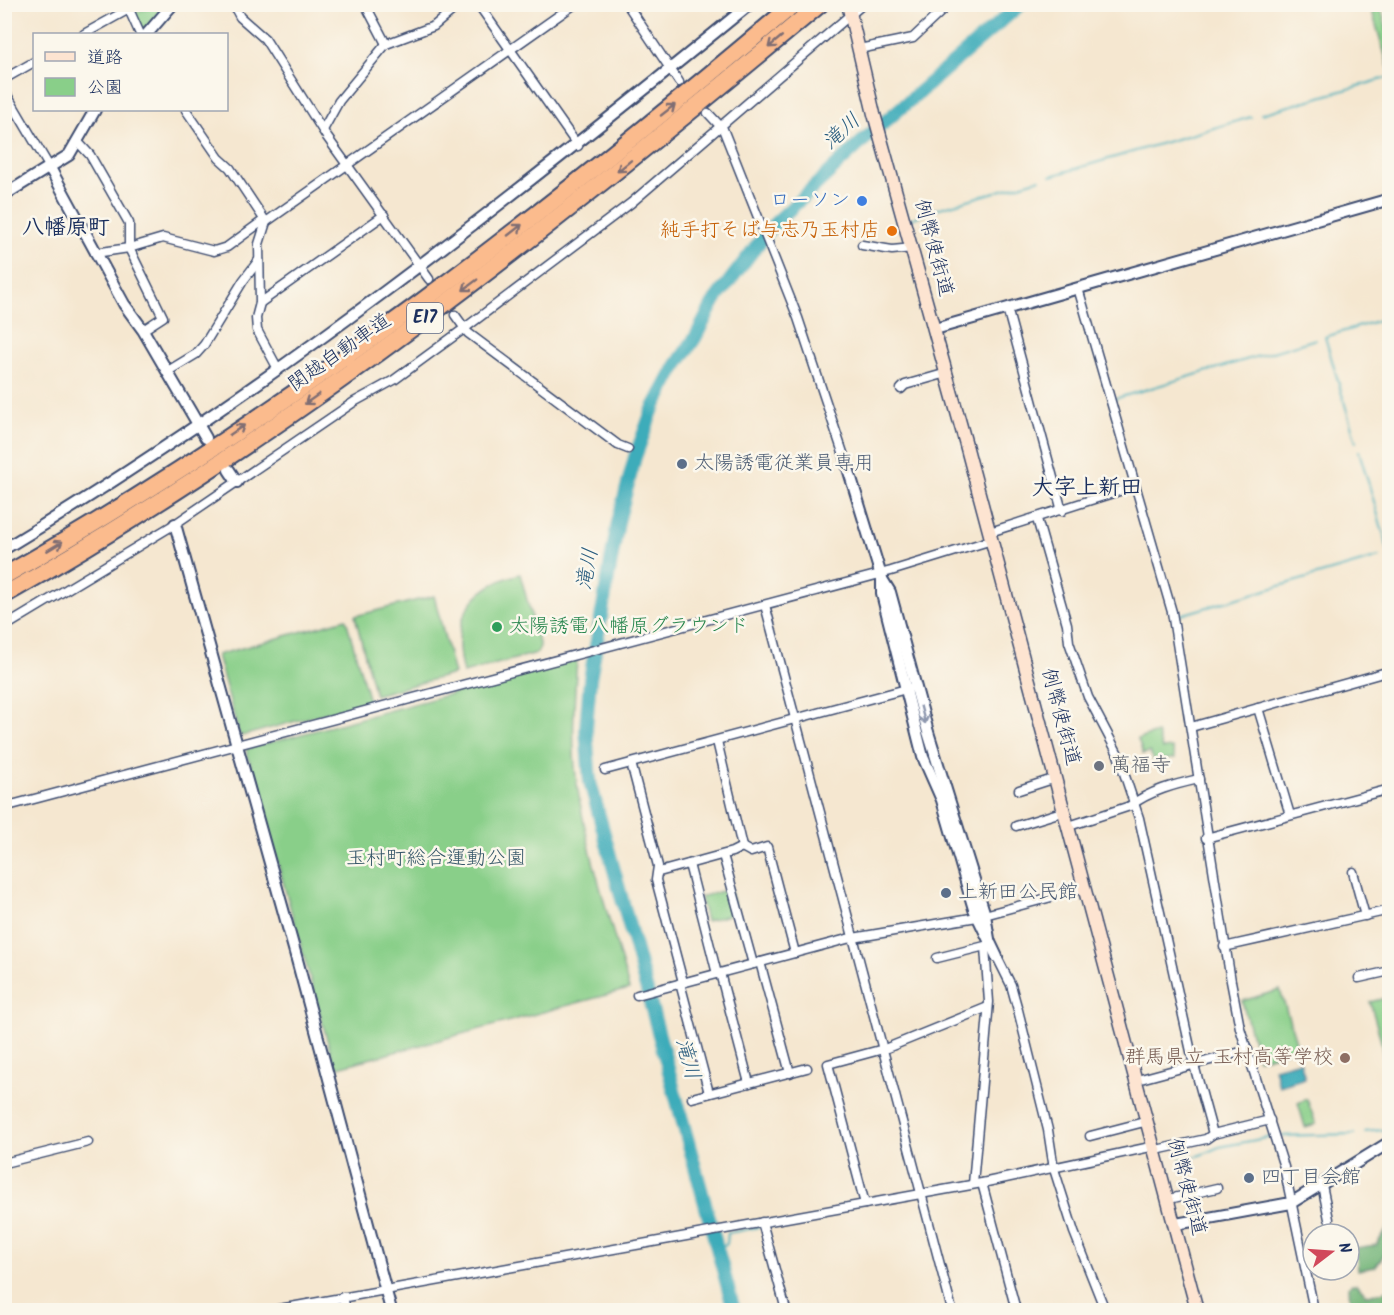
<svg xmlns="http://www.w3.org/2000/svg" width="1394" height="1315" viewBox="0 0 1394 1315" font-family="Kalam,'Klee One',sans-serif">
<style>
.green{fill:#89cf89;stroke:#527f74;stroke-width:1.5}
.forest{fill:#6eb275;stroke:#44706a;stroke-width:1.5}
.water{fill:#3dacba;stroke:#2c6e8c;stroke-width:1.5}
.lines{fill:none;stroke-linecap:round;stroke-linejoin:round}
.stream{stroke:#3dacba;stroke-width:2}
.river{stroke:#3dacba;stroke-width:14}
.minor-casing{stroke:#3c4b6f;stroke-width:11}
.tertiary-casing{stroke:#3c4b6f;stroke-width:14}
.secondary-casing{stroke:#3c4b6f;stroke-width:15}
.motorway-casing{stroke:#3c4b6f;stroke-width:20}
.minor{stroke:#fff;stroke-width:8}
.tertiary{stroke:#fff;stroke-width:10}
.secondary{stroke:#fde4d1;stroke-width:12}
.motorway{stroke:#fbbb8d;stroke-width:16}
.oneway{stroke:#806e73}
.oneway2{stroke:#8d97ae}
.shop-dot{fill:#3f7fe0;stroke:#fbf7ec;stroke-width:2}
.food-dot{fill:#e8710a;stroke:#fbf7ec;stroke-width:2}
.service-dot{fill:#5c6f8a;stroke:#fbf7ec;stroke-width:2}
.leisure-dot{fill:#2e9e5b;stroke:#fbf7ec;stroke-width:2}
.worship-dot{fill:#6b7280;stroke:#fbf7ec;stroke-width:2}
.education-dot{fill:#8d6e63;stroke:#fbf7ec;stroke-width:2}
.labels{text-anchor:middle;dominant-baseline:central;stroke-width:5;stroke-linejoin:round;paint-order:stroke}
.shield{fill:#fbf7ec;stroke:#5e6b89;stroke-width:1.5}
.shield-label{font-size:18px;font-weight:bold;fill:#1b2f5e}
.shop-label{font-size:20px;fill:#366cbe;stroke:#fbf7ec;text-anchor:end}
.food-label{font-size:20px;fill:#c56008;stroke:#fbf7ec;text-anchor:end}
.street-label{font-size:20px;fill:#1b2f5e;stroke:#fbf7ec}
.service-label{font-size:20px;fill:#4e5e75;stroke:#fbf7ec;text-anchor:start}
.leisure-label{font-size:20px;fill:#27864d;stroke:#fbf7ec;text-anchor:start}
.worship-label{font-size:20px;fill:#5b616d;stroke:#fbf7ec;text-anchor:start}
.park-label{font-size:20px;fill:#365769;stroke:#fbf7ec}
.education-label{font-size:20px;fill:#785e54;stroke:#fbf7ec;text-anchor:end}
.water-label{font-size:21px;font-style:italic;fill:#275b7e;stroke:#fbf7ec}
.quarter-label{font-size:22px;font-weight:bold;fill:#1b2f5e;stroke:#fbf7ec}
</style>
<rect width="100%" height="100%" fill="#fbf7ec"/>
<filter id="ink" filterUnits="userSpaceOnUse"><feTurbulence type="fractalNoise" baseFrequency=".0167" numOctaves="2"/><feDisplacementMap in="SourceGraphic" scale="12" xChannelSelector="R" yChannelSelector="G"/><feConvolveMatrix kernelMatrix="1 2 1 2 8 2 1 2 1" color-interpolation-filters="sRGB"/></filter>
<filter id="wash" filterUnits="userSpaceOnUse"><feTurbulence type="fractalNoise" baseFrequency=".008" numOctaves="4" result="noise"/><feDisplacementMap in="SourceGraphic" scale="24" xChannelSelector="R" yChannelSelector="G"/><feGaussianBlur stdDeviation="1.35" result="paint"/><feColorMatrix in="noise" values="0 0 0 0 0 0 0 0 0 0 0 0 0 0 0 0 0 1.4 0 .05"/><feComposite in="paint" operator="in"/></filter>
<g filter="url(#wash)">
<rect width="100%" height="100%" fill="#f5e7d0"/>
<g class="green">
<polygon points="162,5 164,7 141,33 133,12"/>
<polygon points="1370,5 1380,5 1389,36 1389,69"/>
<path d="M520 574 540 647 537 653 463 673C450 622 468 587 520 574Z"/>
<polygon points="434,596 454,674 375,695 355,616"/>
<polygon points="346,619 369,701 242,736 239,734 217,655"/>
<path d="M577 660C574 702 571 743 577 784 587 853 611 921 629 989L335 1068 246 749Z"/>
<polygon points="1157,733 1162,749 1172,748 1175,758 1154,762 1150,752 1143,754 1138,739"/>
<polygon points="730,889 737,913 706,921 700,897"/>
<polygon points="1280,990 1298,1048 1258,1059 1242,1001"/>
<polygon points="1389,997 1390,997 1389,1086 1380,1037 1370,1002"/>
<polygon points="1307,1099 1316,1124 1305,1127 1298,1103"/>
</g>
<g class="forest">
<polygon points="1389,1226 1389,1248 1375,1267 1358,1270 1356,1248 1376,1245"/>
<polygon points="1352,1284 1356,1284 1368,1295 1389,1290 1389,1310 1353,1310 1350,1304 1349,1286"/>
</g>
<polygon class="water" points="1300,1061 1305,1078 1279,1086 1274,1068"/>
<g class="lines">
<g class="stream">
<polyline points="1261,114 1390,77"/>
<polyline points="1051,176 1251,117"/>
<polyline points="909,220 933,210 1040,179"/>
<polyline points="1114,399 1316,339"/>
<polyline points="1356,442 1325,337 1390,317"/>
<polyline points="1359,451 1390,556"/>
<polyline points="1177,616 1379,557"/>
<polyline points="1365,1132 1390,1129"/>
<polyline points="1278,1136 1355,1134"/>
<polyline points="1180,1159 1198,1156 1219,1147 1271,1137"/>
<polyline points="766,1226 784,1223"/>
<polyline points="717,1247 727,1244 728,1233 760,1227"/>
</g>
<polyline class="river" points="734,1310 590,782 586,728 590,679 618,522 635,457 652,411 676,366 695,338 715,300 771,227 865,139 1021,4"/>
</g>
</g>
<g filter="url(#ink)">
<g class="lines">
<defs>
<g id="minor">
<polyline points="233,4 240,17 265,39 327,137 429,279"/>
<polyline points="365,4 386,44"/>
<polyline points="478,4 578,146"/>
<polyline points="627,4 679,82"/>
<polyline points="127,5 140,34"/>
<polyline points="84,34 129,9"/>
<polyline points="859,49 913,38 949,4"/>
<polyline points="4,79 34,62"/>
<polyline points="4,90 50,168"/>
<polyline points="186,110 219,158 230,168 266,222"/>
<polyline points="708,113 723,129 798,318 847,465"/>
<polyline points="323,130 339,101 386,44 434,26 460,4"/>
<polyline points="77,141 90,155 129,223 129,248 163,317 143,330"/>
<polyline points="862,245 892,250 913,248"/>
<polyline points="95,253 129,248 163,238 214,251 227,247 264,220"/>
<polyline points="1078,288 1172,612 1231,981 1240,1028 1284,1167 1314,1310"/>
<polyline points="260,303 384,215"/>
<polyline points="1007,308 1062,511"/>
<polyline points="455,315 468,333 618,445 628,449"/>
<polyline points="278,369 257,330 256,318 260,303 259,244 266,222 575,4"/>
<polyline points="168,371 196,354 204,345 243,281 259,260"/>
<polyline points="901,389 905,385 947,373"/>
<polyline points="1037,519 1067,624 1069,642 1088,697 1117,752 1139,818 1194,1065 1213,1134"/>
<polyline points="990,532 1135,486"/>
<polyline points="765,605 952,1310"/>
<polyline points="4,627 175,524 354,402 394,380 465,328 631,203 863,4"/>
<polyline points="1258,708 1290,815"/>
<polyline points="1191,727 1390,671"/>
<polyline points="717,741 742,847"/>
<polyline points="631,763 658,866 656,880 683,982"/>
<polyline points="605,770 910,688"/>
<polyline points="1019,790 1056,778"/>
<polyline points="4,807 891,571 992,540"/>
<polyline points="1016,826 1065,811"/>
<path d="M1069 826 1130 806C1149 791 1176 784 1199 779"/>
<polyline points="1206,838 1390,789"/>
<polyline points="742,847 751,852 767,847 795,953"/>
<polyline points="723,855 753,964"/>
<polyline points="689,864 717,974"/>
<polyline points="659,872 732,852 742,847"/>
<polyline points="1353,872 1365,916"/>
<polyline points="1387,911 1390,922"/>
<polyline points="1224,947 1390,910"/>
<polyline points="997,957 1011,985 1018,1010 1048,1130 1054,1169 1074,1232 1105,1310"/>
<polyline points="937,958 989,945"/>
<polyline points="760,962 790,1073"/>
<polyline points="720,973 749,1083"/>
<polyline points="1359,978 1390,971"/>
<polyline points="680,983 709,1093"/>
<polyline points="637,995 847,939 977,917 1085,888"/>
<polyline points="1137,1080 1248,1050"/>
<polyline points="692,1098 807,1068"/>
<polyline points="1090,1136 1148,1121"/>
<polyline points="1156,1150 1206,1139 1213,1134 1270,1120"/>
<polyline points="4,1163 88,1142"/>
<polyline points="982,1183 1016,1310"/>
<polyline points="973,1184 989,1002 985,947"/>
<polyline points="1322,1185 1329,1219"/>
<polyline points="1169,1199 1217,1188"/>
<polyline points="865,1204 828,1064 887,1048 988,1007"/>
<polyline points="762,1222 786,1310"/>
<polyline points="343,1297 346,1310"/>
<polyline points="274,1310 982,1183 1155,1146"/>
</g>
<g id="tertiary">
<polyline points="147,34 173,4"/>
<polyline points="50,168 124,304 143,330 206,438"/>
<polyline points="4,195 69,155 95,110"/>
<polyline points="935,329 1390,199"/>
<polyline points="847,465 882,579 890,592 928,732 985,915 990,945"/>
<polyline points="229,470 237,482"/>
<polyline points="175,524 296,956 391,1310"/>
<path d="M4 549C269 390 511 199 750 4"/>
<polyline points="882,579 882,594 923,757 942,800 974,909 997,957"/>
<polyline points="1176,1224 1291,1203 1390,1142"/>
</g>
<polyline id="secondary" points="848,4 874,114 965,441 1197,1310"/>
<g id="motorway">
<path d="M4 576C287 416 547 213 794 4"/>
<path d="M4 595C297 430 563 219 820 4"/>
</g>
</defs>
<use href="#minor" class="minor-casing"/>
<use href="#tertiary" class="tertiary-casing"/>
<use href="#secondary" class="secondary-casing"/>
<use href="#motorway" class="motorway-casing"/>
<use href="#minor" class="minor"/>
<use href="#tertiary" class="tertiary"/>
<use href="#secondary" class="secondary"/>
<use href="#motorway" class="motorway"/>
</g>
<defs><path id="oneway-shaft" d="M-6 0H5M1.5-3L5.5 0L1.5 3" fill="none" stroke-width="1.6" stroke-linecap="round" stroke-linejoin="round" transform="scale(1.5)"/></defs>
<g class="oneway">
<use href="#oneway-shaft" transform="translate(775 42) rotate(140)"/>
<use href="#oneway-shaft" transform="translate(668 110) rotate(-38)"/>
<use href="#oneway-shaft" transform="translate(624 166) rotate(141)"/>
<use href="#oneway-shaft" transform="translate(515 230) rotate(-38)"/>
<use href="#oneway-shaft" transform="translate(470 285) rotate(143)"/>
<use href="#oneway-shaft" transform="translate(312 399) rotate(145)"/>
<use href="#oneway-shaft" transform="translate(237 430) rotate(-34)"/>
<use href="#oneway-shaft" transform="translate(55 546) rotate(-31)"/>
</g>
<use class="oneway2" href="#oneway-shaft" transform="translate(923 715) rotate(75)"/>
</g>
<circle class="shop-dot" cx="862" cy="201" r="6"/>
<circle class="food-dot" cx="892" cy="231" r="6"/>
<g class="service-dot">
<circle cx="682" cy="464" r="6"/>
<circle cx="946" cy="893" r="6"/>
<circle cx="1249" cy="1178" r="6"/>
</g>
<circle class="leisure-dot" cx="497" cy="627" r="6"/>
<circle class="worship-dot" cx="1099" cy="766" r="6"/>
<circle class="education-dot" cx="1345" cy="1058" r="6"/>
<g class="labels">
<rect class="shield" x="407" y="303" width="36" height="30" rx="4.5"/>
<g class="shield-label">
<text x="425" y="318">E17</text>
</g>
<g class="shop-label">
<text x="850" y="201">ローソン</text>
</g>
<g class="food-label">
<text x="880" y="231">純手打そば与志乃玉村店</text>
</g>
<g class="street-label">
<text transform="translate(933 248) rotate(75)">例幣使街道</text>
<text transform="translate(340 353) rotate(-35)">関越自動車道</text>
<text transform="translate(1060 717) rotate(75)">例幣使街道</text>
<text transform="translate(1186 1187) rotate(75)">例幣使街道</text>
</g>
<g class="service-label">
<text x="694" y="464">太陽誘電従業員専用</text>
<text x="958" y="893">上新田公民館</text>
<text x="1261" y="1178">四丁目会館</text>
</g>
<g class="leisure-label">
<text x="509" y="627">太陽誘電八幡原グラウンド</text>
</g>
<g class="worship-label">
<text x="1111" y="766">萬福寺</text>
</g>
<g class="park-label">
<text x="436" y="859">玉村町総合運動公園</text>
</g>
<g class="education-label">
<text x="1333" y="1058">群馬県立 玉村高等学校</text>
</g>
<g class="water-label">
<text transform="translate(842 132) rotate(-42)">滝川</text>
<text transform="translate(588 569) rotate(-80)">滝川</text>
<text transform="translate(687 1059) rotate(75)">滝川</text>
</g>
<g class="quarter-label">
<text x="66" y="228">八幡原町</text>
<text x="1087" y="488">大字上新田</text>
</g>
</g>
<rect width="1394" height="1315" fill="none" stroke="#fbf7ec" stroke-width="24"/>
<rect x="33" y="33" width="195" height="78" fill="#fbf7ec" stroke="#a1a7b3" stroke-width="1.5"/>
<rect x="45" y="52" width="30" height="9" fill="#fde4d1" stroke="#a1a7b3" stroke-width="1.5"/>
<text x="87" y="63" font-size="18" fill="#1b2f5e">道路</text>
<rect x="45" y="78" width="30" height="18" fill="#89cf89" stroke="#a1a7b3" stroke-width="1.5"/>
<text x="87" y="93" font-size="18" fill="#1b2f5e">公園</text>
<g transform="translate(1331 1252) rotate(73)"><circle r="28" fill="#fbf7ec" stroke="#a1a7b3" stroke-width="1.5"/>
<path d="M0-4.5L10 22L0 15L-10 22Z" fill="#d1495b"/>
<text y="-9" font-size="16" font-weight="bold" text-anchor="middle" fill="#1b2f5e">N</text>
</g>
</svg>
